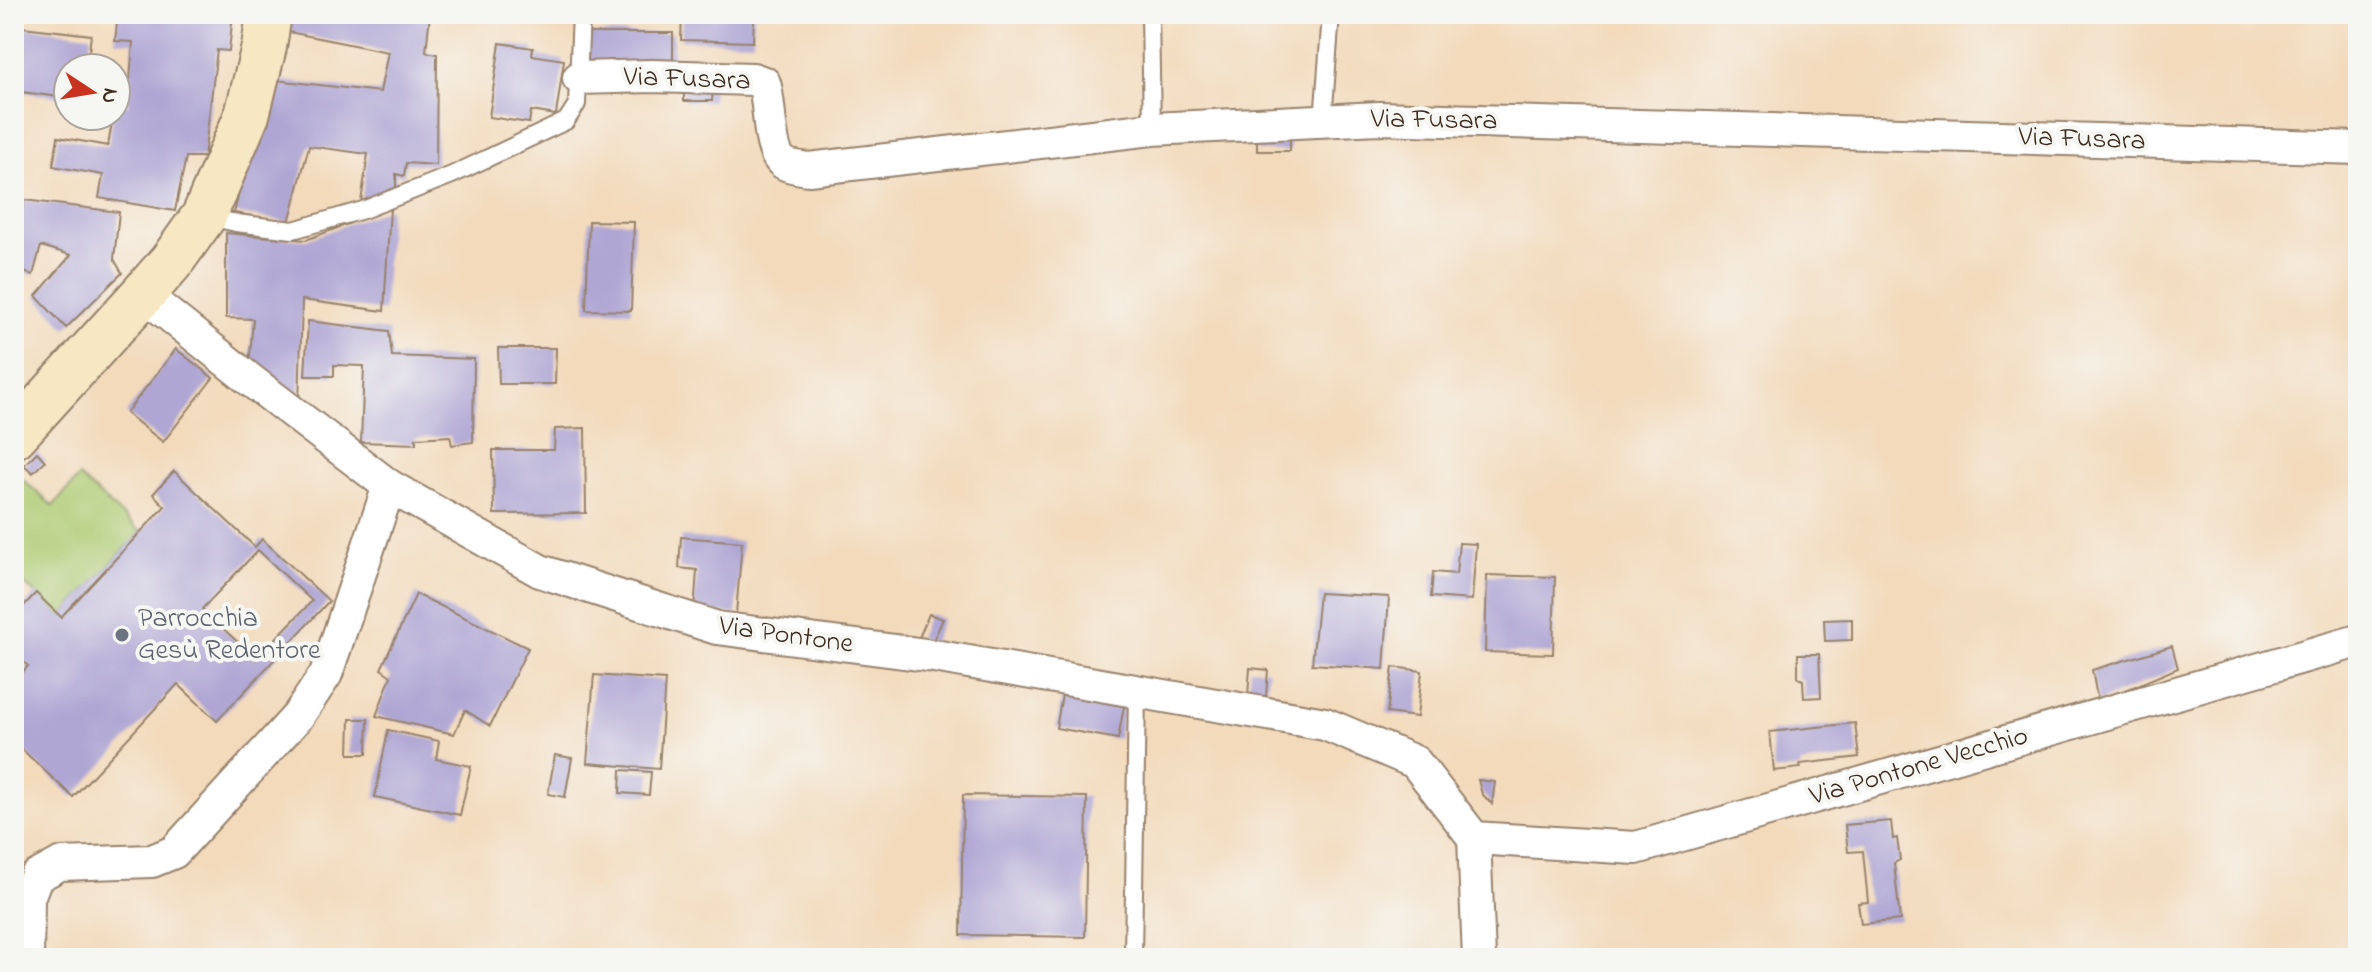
<svg xmlns="http://www.w3.org/2000/svg" width="2372" height="972" viewBox="0 0 2372 972" font-family="'Indie Flower',sans-serif">
<style>
.green{fill:#adca71;stroke:#747a48;stroke-width:2}
.building{fill:#afa6d4;fill-rule:evenodd}
.lines{fill:none;stroke-linecap:round;stroke-linejoin:round}
.lane-casing{stroke:#97826c;stroke-width:20}
.street-casing{stroke:#97826c;stroke-width:36}
.secondary-casing{stroke:#97826c;stroke-width:48}
.lane{stroke:#fff;stroke-width:16}
.street{stroke:#fff;stroke-width:32}
.secondary{stroke:#f7e8c3;stroke-width:44}
.worship-dot{fill:#6b7280;stroke:#f6f6f2;stroke-width:3}
.labels{text-anchor:middle;dominant-baseline:central;stroke-width:8;stroke-linejoin:round;paint-order:stroke}
.street-label{font-size:28px;fill:#3b2a1e;stroke:#f6f6f2}
.worship-label{font-size:28px;fill:#5b616d;stroke:#f6f6f2;text-anchor:start}
</style>
<rect width="100%" height="100%" fill="#f6f6f2"/>
<filter id="ink" filterUnits="userSpaceOnUse"><feTurbulence type="fractalNoise" baseFrequency=".0125" numOctaves="2"/><feDisplacementMap in="SourceGraphic" scale="16" xChannelSelector="R" yChannelSelector="G"/><feConvolveMatrix kernelMatrix="1 2 1 2 8 2 1 2 1" color-interpolation-filters="sRGB"/></filter>
<filter id="wash" filterUnits="userSpaceOnUse"><feTurbulence type="fractalNoise" baseFrequency=".006" numOctaves="4" result="noise"/><feDisplacementMap in="SourceGraphic" scale="32" xChannelSelector="R" yChannelSelector="G"/><feGaussianBlur stdDeviation="1.8" result="paint"/><feColorMatrix in="noise" values="0 0 0 0 0 0 0 0 0 0 0 0 0 0 0 0 0 1.4 0 .05"/><feComposite in="paint" operator="in"/></filter>
<g filter="url(#wash)">
<rect width="100%" height="100%" fill="#f3dabb"/>
<polygon class="green" points="14,472 53,506 79,477 141,532 61,617 14,574"/>
<g id="blocks">
<g class="building">
<polygon points="118,14 233,14 229,51 217,50 204,157 186,157 175,211 99,198 103,175 53,166 58,137 108,146 113,116 116,116 116,104 128,105 133,42 115,41"/>
<polygon points="281,14 430,14 426,52 437,54 436,165 406,163 404,176 396,174 396,190 361,202 368,154 309,146 289,222 234,213 267,79 380,92 388,52 279,30"/>
<polygon points="682,14 754,14 753,42 681,40"/>
<polygon points="14,26 91,35 87,68 68,68 68,98 14,91"/>
<rect x="587" y="33" width="86" height="35"/>
<polygon points="500,43 533,48 532,55 564,60 556,115 531,111 529,123 489,117"/>
<polygon points="684,88 713,88 712,101 684,101"/>
<rect x="1257" y="135" width="33" height="16"/>
<polygon points="24,200 119,212 114,259 122,273 66,328 36,296 71,255 41,246 33,275 14,269 14,248"/>
<polygon points="390,208 384,311 302,300 299,406 249,367 253,319 226,318 226,233 306,240"/>
<polygon points="589,221 634,222 631,311 586,310"/>
<polygon points="14,300 21,301 15,325 14,325"/>
<polygon points="308,321 389,331 392,356 474,359 473,442 452,445 450,436 416,438 416,444 361,442 364,366 334,365 334,376 305,376"/>
<polygon points="498,348 556,348 555,384 499,384"/>
<polygon points="176,349 213,378 163,442 126,413"/>
<polygon points="585,428 586,513 494,514 493,450 554,450 555,429"/>
<polygon points="37,452 45,461 33,473 24,465"/>
<path d="M174 471 255 547 262 539 329 601 217 721 178 684 73 797 14 742V681L28 666 14 653V616L36 593 61 617 165 506 153 494ZM258 550 312 601 256 659 202 609Z"/>
<polygon points="681,537 742,542 736,614 694,611 697,570 679,568"/>
<polygon points="1459,543 1476,544 1472,600 1431,597 1433,572 1456,574"/>
<polygon points="1487,575 1555,577 1553,654 1485,652"/>
<polygon points="1319,593 1389,597 1384,669 1312,664"/>
<polygon points="416,594 528,648 490,726 465,710 454,734 376,716 391,676 381,669"/>
<polygon points="929,614 943,619 932,643 919,638"/>
<polygon points="1852,619 1852,640 1825,641 1824,620"/>
<polygon points="2172,646 2178,668 2098,702 2092,670"/>
<polygon points="1798,654 1819,654 1821,697 1804,698 1803,680 1798,678"/>
<polygon points="1393,667 1422,671 1417,717 1387,713"/>
<polygon points="1250,668 1268,670 1266,696 1248,695"/>
<polygon points="594,675 665,680 659,769 587,763"/>
<polygon points="1062,695 1124,706 1118,739 1056,728"/>
<polygon points="350,719 368,719 367,754 349,754"/>
<polygon points="1855,723 1859,757 1800,764 1801,768 1774,771 1770,732"/>
<polygon points="388,730 439,741 436,759 471,766 460,815 375,797"/>
<polygon points="555,755 572,758 565,797 548,794"/>
<polygon points="621,770 651,772 649,795 620,793"/>
<polygon points="1478,780 1495,782 1492,804 1482,794"/>
<polygon points="963,795 1087,797 1085,937 961,935"/>
<polygon points="1891,821 1893,839 1897,838 1900,860 1894,863 1900,920 1861,924 1858,903 1868,902 1863,851 1848,852 1845,825"/>
</g>
</g>
</g>
<g filter="url(#ink)">
<use href="#blocks" fill-opacity="0" stroke="#97826c" stroke-width="2"/>
<g class="lines">
<defs>
<g id="lane">
<polyline points="1150,14 1152,129"/>
<polyline points="1323,121 1331,14"/>
<polyline points="205,216 236,223 293,230 363,210 452,175 566,121 577,104 581,14"/>
<polyline points="1133,958 1137,690"/>
</g>
<g id="street">
<path d="M579 78 652 76 753 79 764 83C771 104 767 152 784 163 790 167 802 168 809 169L1152 129 1379 118 2358 148"/>
<polyline points="143,294 249,379 389,486 540,571 717,628 934,656 1325,724 1415,762 1474,838"/>
<polyline points="1474,838 1636,848 2358,641"/>
<polyline points="1474,838 1479,958"/>
<polyline points="27,958 28,898 36,877 60,864 152,861 174,852 298,716 326,674 389,486"/>
</g>
<polyline id="secondary" points="14,436 143,294 171,262 204,216 247,115 264,47 269,14"/>
</defs>
<use href="#lane" class="lane-casing"/>
<use href="#street" class="street-casing"/>
<use href="#secondary" class="secondary-casing"/>
<use href="#lane" class="lane"/>
<use href="#street" class="street"/>
<use href="#secondary" class="secondary"/>
</g>
</g>
<circle class="worship-dot" cx="122" cy="635" r="8"/>
<g class="labels">
<g class="street-label">
<text transform="translate(687 80) rotate(2)">Via Fusara</text>
<text transform="translate(1434 121) rotate(1)">Via Fusara</text>
<text transform="translate(2082 140) rotate(2)">Via Fusara</text>
<text transform="translate(786 636) rotate(8)">Via Pontone</text>
<text transform="translate(1919 767) rotate(-16)">Via Pontone Vecchio</text>
</g>
<g class="worship-label">
<text x="138" y="619">Parrocchia<tspan x="138" dy="32">Gesù Redentore</tspan></text>
</g>
</g>
<rect width="2372" height="972" fill="none" stroke="#f6f6f2" stroke-width="48"/>
<g transform="translate(92 92) rotate(102)"><circle r="38" fill="#f6f6f2" stroke="#aba49d" stroke-width="2"/>
<path d="M0-6L14 30L0 20L-14 30Z" fill="#c8321e"/>
<text y="-12" font-size="22" font-weight="bold" text-anchor="middle" fill="#3b2a1e">N</text>
</g>
</svg>
